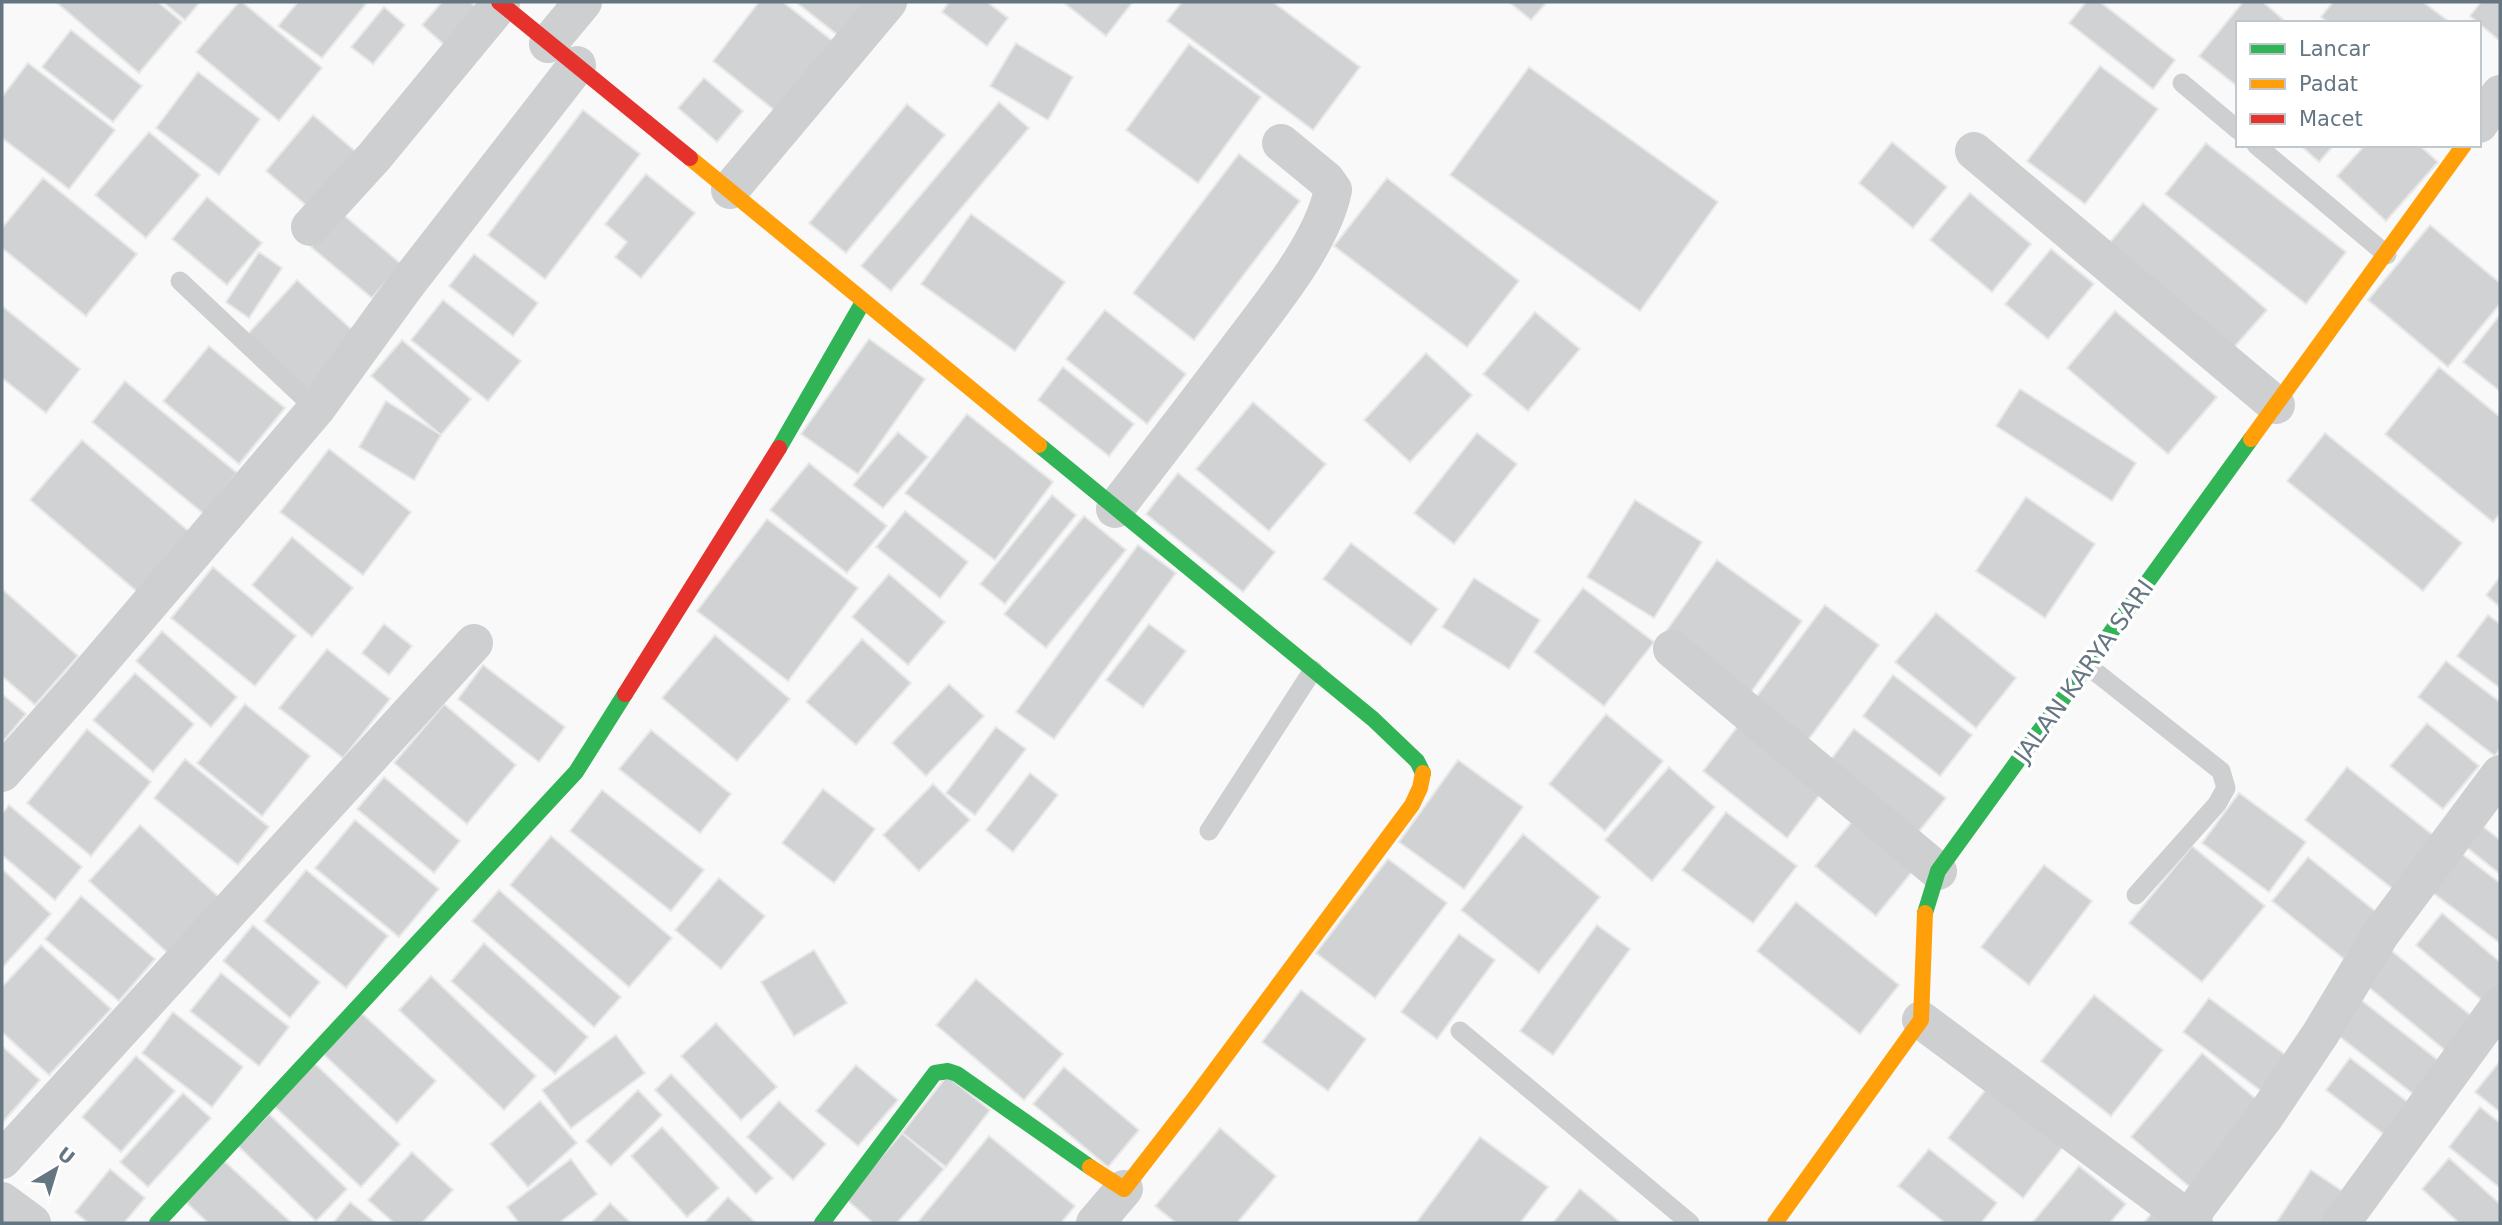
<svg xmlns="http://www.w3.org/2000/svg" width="2502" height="1225" viewBox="0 0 2502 1225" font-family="'DejaVu Sans',sans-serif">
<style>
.building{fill:#d0d2d3;stroke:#e8e8e8;stroke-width:2}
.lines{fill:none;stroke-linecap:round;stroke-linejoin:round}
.lane{stroke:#cecfd0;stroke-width:19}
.street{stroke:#cecfd0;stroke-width:38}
.fast{stroke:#30b455;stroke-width:16}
.slow{stroke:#ff9f0a;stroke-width:16}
.jam{stroke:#e5322d;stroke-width:16}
.labels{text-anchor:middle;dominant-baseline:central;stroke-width:7;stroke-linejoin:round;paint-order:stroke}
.street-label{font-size:24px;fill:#657683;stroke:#fff}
</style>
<rect width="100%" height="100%" fill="#f9f9f9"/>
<g class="building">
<polygon points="56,2 158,2 182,22 139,73"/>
<polygon points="163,2 200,2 185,20"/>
<polygon points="239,2 242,2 322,68 279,121 196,52"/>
<polygon points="298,2 363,2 366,4 322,58 278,26"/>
<polygon points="442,2 470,2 482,12 449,49 422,25"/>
<polygon points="759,2 783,2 835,43 779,114 713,61"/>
<polygon points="796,2 874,2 844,40"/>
<polygon points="949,2 987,2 1008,18 987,46 942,12"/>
<polygon points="1063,2 1130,2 1132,3 1106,36"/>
<polygon points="1182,2 1273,2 1360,67 1313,130 1167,21"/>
<polygon points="1509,2 1547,2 1531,20"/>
<polygon points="2086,2 2100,2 2175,60 2153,89 2069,23"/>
<polygon points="2243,2 2263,2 2287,23 2238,23 2238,87 2199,56"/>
<polygon points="2333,2 2423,2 2451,23 2328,23 2321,17"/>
<polygon points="2481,2 2500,2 2500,41 2470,16"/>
<polygon points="384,7 405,25 373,64 351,47"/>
<polygon points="71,30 142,86 113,122 42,67"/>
<polygon points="1016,43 1073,77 1048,120 990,86"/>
<polygon points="1189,44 1261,97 1198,183 1126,130"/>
<polygon points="28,63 115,130 69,189 2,138 2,97"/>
<polygon points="2100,66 2158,109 2085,204 2027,161"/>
<polygon points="1529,67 1718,202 1640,311 1450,175"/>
<polygon points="198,72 260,119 219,175 156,128"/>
<polygon points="704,78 743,111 717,142 678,108"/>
<polygon points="999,102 1029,128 891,291 861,266"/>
<polygon points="907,104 945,135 846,253 809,223"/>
<polygon points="583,110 640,154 545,279 488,235"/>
<polygon points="313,115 361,156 314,212 266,171"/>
<polygon points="149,132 200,175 146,238 95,195"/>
<polygon points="1892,142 1947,187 1913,228 1859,183"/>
<polygon points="2206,143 2346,252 2306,304 2165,194"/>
<polygon points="2300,145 2334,145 2319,162"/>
<polygon points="2365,145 2419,145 2438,162 2386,221 2337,176"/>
<polygon points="1239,154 1300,201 1194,340 1133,293"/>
<polygon points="646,174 695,213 641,278 615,257 627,242 605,224"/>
<polygon points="43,178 137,254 86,316 2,248 2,228"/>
<polygon points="1387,178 1519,281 1467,347 1334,246"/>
<polygon points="1970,193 2031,244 1992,292 1930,240"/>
<polygon points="207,197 262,243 227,285 172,239"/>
<polygon points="2143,203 2267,310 2228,354 2105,248"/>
<polygon points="340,212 401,264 372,298 311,247"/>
<polygon points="971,214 1065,282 1015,351 921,284"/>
<polygon points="2430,225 2500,283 2500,304 2448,367 2368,300"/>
<polygon points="2051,249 2094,284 2048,339 2005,304"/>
<polygon points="259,252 282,268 249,318 226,302"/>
<polygon points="474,254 538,303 513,336 449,286"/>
<polygon points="297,280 359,336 309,392 246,336"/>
<polygon points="443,300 521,361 488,401 411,340"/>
<polygon points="2,306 80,369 46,413 2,378"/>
<polygon points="1105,310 1186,374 1147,424 1066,359"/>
<polygon points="2115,311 2217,397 2168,454 2067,368"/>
<polygon points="1535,312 1580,349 1528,411 1483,374"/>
<polygon points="2500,315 2500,391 2463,362"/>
<polygon points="869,339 925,379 858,474 801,434"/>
<polygon points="402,340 471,399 441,435 371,376"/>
<polygon points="209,346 285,408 239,464 163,401"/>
<polygon points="1426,353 1472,395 1410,462 1364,420"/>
<polygon points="1063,367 1134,424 1109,456 1038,400"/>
<polygon points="2439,367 2500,417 2500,514 2493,522 2385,434"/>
<polygon points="125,381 237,473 204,514 92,422"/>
<polygon points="2020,389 2136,463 2112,501 1996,426"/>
<polygon points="386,401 441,435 414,480 359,447"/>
<polygon points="1253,402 1326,464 1269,531 1196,469"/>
<polygon points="967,414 1053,482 995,560 905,493"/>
<polygon points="898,432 928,457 883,508 853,485"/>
<polygon points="1477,433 1517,464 1454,544 1414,513"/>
<polygon points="2325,433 2462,543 2423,591 2287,481"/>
<polygon points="82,440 193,535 141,595 30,500"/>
<polygon points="329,449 411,512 363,575 280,512"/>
<polygon points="809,463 887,526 847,573 770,510"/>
<polygon points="1178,473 1275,552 1243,592 1146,514"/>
<polygon points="1052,495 1076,515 1005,604 980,584"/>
<polygon points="2026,497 2095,544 2045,618 1976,571"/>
<polygon points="1635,500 1702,542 1654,618 1587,577"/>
<polygon points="905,511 968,562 940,598 876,547"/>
<polygon points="1084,516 1126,550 1046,648 1004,614"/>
<polygon points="767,519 858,588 788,681 697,611"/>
<polygon points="292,537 353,588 312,637 252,585"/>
<polygon points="1351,543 1438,609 1411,645 1323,579"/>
<polygon points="1138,545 1176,573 1054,739 1016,712"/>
<polygon points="1717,560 1802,621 1749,695 1664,634"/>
<polygon points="213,567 296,636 255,686 171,618"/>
<polygon points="889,574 945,622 908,665 852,617"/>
<polygon points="2500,577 2500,607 2486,595"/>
<polygon points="1474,578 1540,620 1509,669 1442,627"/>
<polygon points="1583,588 1654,642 1604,706 1534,652"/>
<polygon points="2,589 78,656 35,705 2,676"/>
<polygon points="1825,605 1879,645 1808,740 1754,700"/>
<polygon points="1936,613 2016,678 1976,728 1895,662"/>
<polygon points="2488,615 2500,624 2500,688 2457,656"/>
<polygon points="384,624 412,646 389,675 362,653"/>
<polygon points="1149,624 1186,651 1143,707 1106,680"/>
<polygon points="162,631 237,697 211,727 136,661"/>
<polygon points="715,635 790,699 737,761 662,698"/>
<polygon points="862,639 911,683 856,745 806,702"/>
<polygon points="327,649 390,699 343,758 279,708"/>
<polygon points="2446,661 2500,702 2500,748 2495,756 2418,697"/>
<polygon points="483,665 565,727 539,762 458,699"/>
<polygon points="135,673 194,724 153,772 93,720"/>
<polygon points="1893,675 1972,735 1940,776 1863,716"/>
<polygon points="949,684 984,716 926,776 892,743"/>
<polygon points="2,694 26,714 2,743"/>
<polygon points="245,704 310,756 262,816 197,763"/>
<polygon points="444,704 516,765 467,824 394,763"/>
<polygon points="1606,714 1663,761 1605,831 1549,784"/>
<polygon points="2427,723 2479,766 2443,809 2390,766"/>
<polygon points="1738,726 1822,792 1787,838 1703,771"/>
<polygon points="996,727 1026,749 975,815 946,793"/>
<polygon points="87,729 151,782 91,856 27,803"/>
<polygon points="1854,729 1946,798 1916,835 1826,766"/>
<polygon points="651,730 731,794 700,833 619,769"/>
<polygon points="185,759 269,827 238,865 154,798"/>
<polygon points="1458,760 1523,807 1464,889 1399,842"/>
<polygon points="1669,767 1715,807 1652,881 1605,840"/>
<polygon points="2347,767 2434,836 2393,889 2305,820"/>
<polygon points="1030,773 1058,795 1013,852 986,830"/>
<polygon points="384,777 460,841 434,873 357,809"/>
<polygon points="933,784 970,820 919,871 883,835"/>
<polygon points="823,789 875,829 834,883 782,843"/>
<polygon points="602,790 704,870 671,911 570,831"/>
<polygon points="2239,793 2306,842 2269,892 2202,843"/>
<polygon points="9,805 82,867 55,900 2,855 2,814"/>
<polygon points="1726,812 1797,866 1753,923 1682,870"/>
<polygon points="1855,818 1916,867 1876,916 1815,866"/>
<polygon points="355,820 439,889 399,937 315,868"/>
<polygon points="140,825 221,899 170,955 89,881"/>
<polygon points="2481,825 2500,840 2500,874 2465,846"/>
<polygon points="1523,834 1600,897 1539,973 1461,910"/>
<polygon points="551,836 672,938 629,987 510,885"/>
<polygon points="2192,846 2265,906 2202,982 2129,923"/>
<polygon points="2458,851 2500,883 2500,943 2429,890"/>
<polygon points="2308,857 2380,915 2344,959 2272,901"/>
<polygon points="1388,859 1447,903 1375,998 1316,953"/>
<polygon points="2044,865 2092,901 2029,985 1981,947"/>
<polygon points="2,869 51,914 2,968"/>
<polygon points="306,870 388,936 346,988 264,921"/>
<polygon points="719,878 765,916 721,969 675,930"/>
<polygon points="499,890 621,997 594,1027 472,921"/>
<polygon points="81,896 155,959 119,1001 45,939"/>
<polygon points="1796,902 1899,985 1860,1034 1757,951"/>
<polygon points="2442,913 2500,962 2500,996 2491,1008 2416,945"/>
<polygon points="253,925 320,982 290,1018 223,961"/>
<polygon points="1597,925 1630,949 1553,1055 1520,1031"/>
<polygon points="1459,934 1495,960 1437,1039 1401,1012"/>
<polygon points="484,943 588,1037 555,1074 451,981"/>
<polygon points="41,945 111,1009 49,1075 2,1032 2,987"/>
<polygon points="2387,947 2480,1023 2452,1056 2360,980"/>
<polygon points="814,950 847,1003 794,1036 761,982"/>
<polygon points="221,973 289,1027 259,1066 190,1011"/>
<polygon points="431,976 536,1076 504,1110 399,1010"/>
<polygon points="976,979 1063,1054 1024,1100 936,1025"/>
<polygon points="1301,990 1366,1039 1328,1091 1262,1042"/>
<polygon points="2094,995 2163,1050 2111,1116 2041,1061"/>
<polygon points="2209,998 2291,1059 2265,1094 2183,1032"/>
<polygon points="2361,1000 2443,1064 2417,1097 2335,1033"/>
<polygon points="358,1010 436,1081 397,1123 320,1051"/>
<polygon points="173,1012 243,1067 212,1107 142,1053"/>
<polygon points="716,1023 777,1087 741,1120 681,1056"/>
<polygon points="616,1035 645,1073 571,1128 542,1090"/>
<polygon points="2,1046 40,1080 2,1123"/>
<polygon points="2202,1053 2263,1105 2192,1189 2131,1137"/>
<polygon points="136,1056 175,1091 121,1152 82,1117"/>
<polygon points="2350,1058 2409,1103 2385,1135 2326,1090"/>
<polygon points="2500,1061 2500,1112 2475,1092"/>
<polygon points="314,1063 400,1144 361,1187 274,1106"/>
<polygon points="856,1065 898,1100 858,1146 816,1111"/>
<polygon points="1064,1067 1139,1130 1108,1167 1033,1104"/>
<polygon points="671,1074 773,1178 756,1194 655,1090"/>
<polygon points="947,1076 990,1110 946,1167 902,1133"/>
<polygon points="1994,1079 2069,1139 2023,1198 1948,1138"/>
<polygon points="638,1090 662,1115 611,1166 586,1141"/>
<polygon points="183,1093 211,1118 148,1187 120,1162"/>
<polygon points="540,1101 577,1143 528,1187 490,1144"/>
<polygon points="779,1101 826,1144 793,1180 747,1137"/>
<polygon points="2480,1107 2500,1123 2500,1188 2449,1147"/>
<polygon points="269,1114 347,1189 316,1221 238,1146"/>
<polygon points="662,1127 719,1188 687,1217 631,1156"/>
<polygon points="1220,1128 1276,1176 1237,1223 1176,1223 1155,1206"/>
<polygon points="902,1133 944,1169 897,1223 873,1223 845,1198"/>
<polygon points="989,1136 1075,1206 1061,1223 917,1223"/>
<polygon points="1480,1137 1548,1187 1520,1223 1416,1223"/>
<polygon points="1929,1149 1997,1203 1981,1223 1945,1223 1898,1186"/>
<polygon points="412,1152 453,1190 422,1223 394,1223 368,1200"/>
<polygon points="2449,1158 2500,1204 2500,1223 2459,1223 2422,1189"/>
<polygon points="571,1159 597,1194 559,1223 519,1223 507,1207"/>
<polygon points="224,1161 292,1223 208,1223 186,1202"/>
<polygon points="2079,1166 2126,1204 2110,1223 2032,1223"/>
<polygon points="110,1169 145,1198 124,1223 88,1223 75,1212"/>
<polygon points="2311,1170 2348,1195 2330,1223 2276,1223"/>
<polygon points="1580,1189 1620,1222 1619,1223 1553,1223"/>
<polygon points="728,1197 756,1223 704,1223"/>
<polygon points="350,1202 376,1223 333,1223"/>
<polygon points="610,1203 631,1223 591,1223"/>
<polygon points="2158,1205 2181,1223 2144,1223"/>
</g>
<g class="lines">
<g class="lane">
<polyline points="2182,83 2238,130"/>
<polyline points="2256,145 2387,255"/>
<polyline points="180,281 316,409"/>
<polyline points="2088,666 2221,771 2226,788 2217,804 2136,895"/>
<polyline points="1209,831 1313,670"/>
<polyline points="1460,1031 1690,1223"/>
</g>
<g class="street">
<polyline points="548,44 583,2"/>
<polyline points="2479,124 2500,94"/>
<polyline points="1974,151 2276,405"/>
<polyline points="730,190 888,2"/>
<polyline points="310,227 374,157 501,3"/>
<path d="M1115 509C1156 456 1196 404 1236 351 1269 307 1322 244 1333 190L1326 180 1281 143"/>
<polyline points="1672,649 1938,871"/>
<polyline points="2,773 81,684 316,409 406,285 577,65"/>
<polyline points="1921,1020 2194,1223"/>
<polyline points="2,1160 474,643"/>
<polyline points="2,1201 32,1223"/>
<polyline points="2188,1219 2266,1115 2321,1033 2380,935 2500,774"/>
<polyline points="1095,1223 1124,1189"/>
<polyline points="2341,1223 2500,1005"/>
</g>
<g class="fast">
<polyline points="1039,445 1373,719 1417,761 1423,773"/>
<polyline points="779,448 863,302"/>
<polyline points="1925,913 1938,871 2251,439"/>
<polyline points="157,1223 576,772 625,694"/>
<polyline points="822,1223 935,1073 948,1071 957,1074 1090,1167"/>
</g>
<g class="slow">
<polyline points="690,158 1039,445"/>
<polyline points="2251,439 2464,145"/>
<polyline points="1090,1167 1124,1189 1193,1100 1412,805 1420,788 1423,773"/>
<polyline points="1775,1223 1921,1020 1925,913"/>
</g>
<g class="jam">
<polyline points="499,2 690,158"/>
<polyline points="625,694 779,448"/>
</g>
</g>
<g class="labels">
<g class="street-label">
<text transform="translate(2084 671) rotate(-54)">JALAN KARYA SARI</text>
</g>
</g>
<rect width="2502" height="1225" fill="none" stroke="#657683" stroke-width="7"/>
<rect x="2236" y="21" width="245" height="126" fill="#ffffff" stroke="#c1c8cd" stroke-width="2"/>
<rect x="2250" y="44" width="35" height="10" fill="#30b455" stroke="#c1c8cd" stroke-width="2"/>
<text x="2299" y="56" font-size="21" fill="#657683">Lancar</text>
<rect x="2250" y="79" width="35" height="10" fill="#ff9f0a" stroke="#c1c8cd" stroke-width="2"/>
<text x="2299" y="91" font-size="21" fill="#657683">Padat</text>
<rect x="2250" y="114" width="35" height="10" fill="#e5322d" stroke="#c1c8cd" stroke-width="2"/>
<text x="2299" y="126" font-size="21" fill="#657683">Macet</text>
<g transform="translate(56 1169) rotate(38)" stroke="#ffffff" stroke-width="5" paint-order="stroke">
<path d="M0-5L12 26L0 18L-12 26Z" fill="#657683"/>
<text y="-10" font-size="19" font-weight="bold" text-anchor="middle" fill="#657683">U</text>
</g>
</svg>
